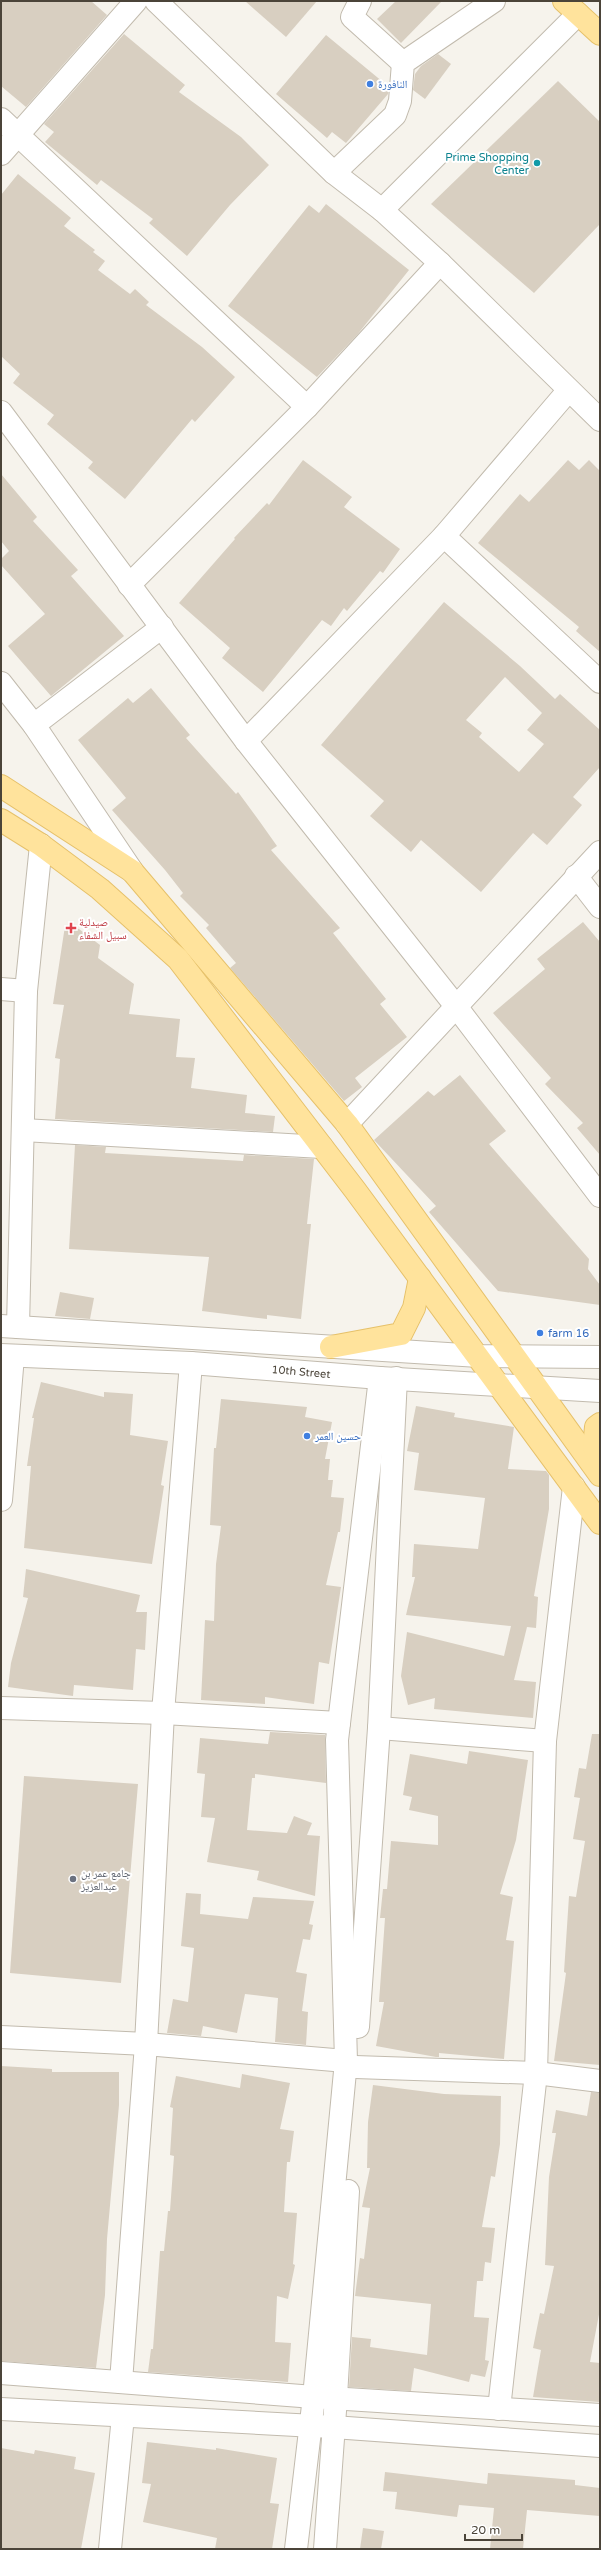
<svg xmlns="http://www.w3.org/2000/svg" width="601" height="2550" viewBox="0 0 601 2550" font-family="'Varela Round','Noto Naskh Arabic',sans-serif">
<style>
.building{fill:#d8cfc1;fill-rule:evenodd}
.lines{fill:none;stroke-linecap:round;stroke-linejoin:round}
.minor-casing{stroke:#c2bbae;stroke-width:24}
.major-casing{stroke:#e6c16a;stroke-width:24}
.minor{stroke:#fff;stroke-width:22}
.major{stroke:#ffe39c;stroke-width:22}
.shop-dot{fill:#3f7fe0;stroke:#fff;stroke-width:1.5}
.culture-dot{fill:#0f9aa8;stroke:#fff;stroke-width:1.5}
.health-dot{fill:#e0444e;stroke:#fff;stroke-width:1.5}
.worship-dot{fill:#6b7280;stroke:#fff;stroke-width:1.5}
.labels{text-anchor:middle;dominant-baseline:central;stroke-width:4;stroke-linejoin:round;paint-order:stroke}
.shop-label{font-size:11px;fill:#366cbe;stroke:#fff;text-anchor:start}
.culture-label{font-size:11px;fill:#0d838f;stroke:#fff;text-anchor:end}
.health-label{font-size:11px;fill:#be3a42;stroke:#fff;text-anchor:start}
.street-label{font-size:11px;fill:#4b4439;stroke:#fff}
.worship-label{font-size:11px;fill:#5b616d;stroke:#fff;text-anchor:start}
</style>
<rect width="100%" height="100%" fill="#f6f3ec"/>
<g class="building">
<polygon points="1,1 91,1 107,15 26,107 1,86"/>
<polygon points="245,1 317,1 286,37"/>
<polygon points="396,1 442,1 401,43 377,19"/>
<polygon points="124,34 185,85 179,92 241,137 269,165 230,205 187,256 149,223 153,219 101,180 97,185 45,142 54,132 44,124"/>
<polygon points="326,35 389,87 388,94 346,143 332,132 327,138 276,94"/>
<polygon points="438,54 451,64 425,99 413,90 415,74 421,66"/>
<polygon points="558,81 600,122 600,224 534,293 431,204"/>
<polygon points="18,174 71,218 64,226 95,250 93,252 105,261 98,270 130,294 135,289 149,302 146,305 202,347 235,377 195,422 192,419 125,499 88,468 93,462 47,424 54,415 13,383 20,374 1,356 1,195"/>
<polygon points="326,204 409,270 357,335 317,377 228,306 309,205 319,213"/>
<polygon points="303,460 352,497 344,507 400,549 383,573 380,571 347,611 344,608 331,626 322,620 263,692 222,658 230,648 179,603 235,539 234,538 267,503 269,505"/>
<polygon points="568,460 579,470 589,460 600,471 600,652 576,631 579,627 478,543 520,494 529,502"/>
<polygon points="1,474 37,517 33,521 78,570 71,576 124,636 51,696 8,646 45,614 1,565 1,559 9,551 1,541"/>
<path d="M444 602 520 666 555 699 560 694 600 730V767L573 797 582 805 547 845 533 833 481 892 421 840 411 852 370 816 384 801 321 745ZM505 677 542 713 527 730 544 744 519 772 479 737 482 733 466 720Z"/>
<polygon points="151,688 190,735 186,738 236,794 238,792 260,822 277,846 271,850 340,928 333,933 386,999 380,1004 407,1037 355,1078 362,1087 344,1101 230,968 236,963 206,928 209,925 180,896 183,893 165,870 112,810 126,798 78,740 128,698 133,703"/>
<polygon points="583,922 600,942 600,1155 577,1128 583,1123 545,1084 551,1078 493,1013 545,969 537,959"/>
<polygon points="65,926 79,929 100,945 98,958 134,984 129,1014 180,1019 176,1057 195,1058 191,1088 247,1095 245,1113 275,1116 273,1132 55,1119 60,1059 55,1058 64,1005 53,1004"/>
<polygon points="460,1075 506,1131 489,1144 589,1259 588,1269 600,1285 600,1305 498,1291 429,1212 436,1206 374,1140 428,1091 434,1096"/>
<polygon points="75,1145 106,1147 105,1153 243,1161 244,1155 314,1159 307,1224 311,1224 301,1319 267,1315 267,1319 202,1311 209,1257 69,1249"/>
<polygon points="60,1292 94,1298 90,1319 55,1316"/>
<polygon points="41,1382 104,1397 104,1392 133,1394 130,1435 168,1441 161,1485 164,1486 152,1564 24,1548 31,1466 27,1466 34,1418 32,1418"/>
<polygon points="221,1399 307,1407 305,1417 332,1422 325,1459 330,1459 328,1480 333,1480 331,1497 344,1498 340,1532 338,1532 326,1585 341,1587 329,1664 319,1662 314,1704 265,1697 265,1704 201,1700 205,1620 214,1621 216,1564 221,1526 210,1525 214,1448 216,1448"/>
<polygon points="416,1406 455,1413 454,1417 514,1427 508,1469 546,1471 549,1475 549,1509 534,1596 538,1597 536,1628 527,1627 514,1680 536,1682 533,1718 434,1709 435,1698 408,1705 401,1676 407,1632 504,1656 511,1626 406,1615 415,1577 412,1577 414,1544 478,1549 485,1498 414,1490 419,1453 407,1451"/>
<polygon points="26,1569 140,1595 136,1612 147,1612 145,1650 136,1649 133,1690 74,1685 73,1696 8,1687 11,1663 28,1598 23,1597"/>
<polygon points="270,1732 325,1735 326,1783 255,1774 255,1778 252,1778 247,1830 287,1833 294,1816 312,1823 307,1835 320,1836 315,1896 257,1880 259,1871 207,1862 215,1818 201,1817 205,1774 197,1773 200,1738 268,1744"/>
<polygon points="592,1734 600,1734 600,2065 554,2061 566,1973 564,1972 569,1896 576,1897 585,1841 573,1839 580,1798 574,1797 579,1768 586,1769"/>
<polygon points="469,1751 528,1760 516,1840 500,1894 513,1897 506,1940 514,1941 504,2059 439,2053 439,2057 436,2057 376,2046 384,2002 379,2002 385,1918 380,1918 383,1889 387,1889 391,1841 438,1845 438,1816 409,1810 412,1797 403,1795 410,1754 467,1764"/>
<polygon points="24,1776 138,1784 121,1983 10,1973"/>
<polygon points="186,1893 201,1894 200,1914 248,1919 253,1897 314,1901 309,1924 313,1925 310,1940 303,1939 296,1972 307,1974 302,2011 308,2012 306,2045 275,2042 278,1998 245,1994 237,2033 203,2026 201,2036 167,2033 173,1999 188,2002 194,1948 181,1946"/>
<polygon points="1,2066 52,2069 52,2072 119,2072 119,2105 107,2239 105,2295 96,2368 1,2361"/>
<polygon points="242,2074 290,2083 280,2129 294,2131 290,2162 287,2162 284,2212 297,2213 293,2264 295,2265 288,2299 277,2296 275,2342 291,2343 288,2382 148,2372 151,2349 153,2349 160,2251 164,2251 168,2211 170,2211 174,2156 170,2155 173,2108 170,2107 176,2076 240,2088"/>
<polygon points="373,2085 444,2094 501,2096 500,2144 495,2177 491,2176 482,2227 495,2228 491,2263 485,2262 483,2281 477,2281 474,2317 489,2318 485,2360 489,2361 485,2377 471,2374 469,2382 414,2368 411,2391 349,2387 352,2337 371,2339 370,2347 427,2355 431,2304 355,2296 360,2258 364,2259 370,2208 362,2207 370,2168 367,2168 368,2122"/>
<polygon points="591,2092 600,2093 600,2309 590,2362 600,2363 599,2402 533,2397 541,2350 533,2348 540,2313 544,2314 554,2266 545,2265 549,2177 556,2133 552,2133 556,2110 587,2116"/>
<polygon points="147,2442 216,2450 216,2448 277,2458 270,2503 279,2504 272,2549 215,2549 217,2538 143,2522 151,2484 142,2483"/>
<polygon points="1,2448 34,2454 35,2450 76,2457 74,2469 95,2473 81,2549 1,2549"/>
<polygon points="385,2472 487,2484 488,2473 575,2480 575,2485 600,2488 600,2516 527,2510 523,2549 490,2549 494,2508 459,2505 457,2517 395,2509 397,2492 383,2491"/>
<polygon points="363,2528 384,2531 381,2549 360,2549"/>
</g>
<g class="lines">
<defs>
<g id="minor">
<polyline points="156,1 334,173 382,210 440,263 600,420"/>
<polyline points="360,1 352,17 403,63"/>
<polyline points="1,119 307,407"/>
<polyline points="1,154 136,1"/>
<polyline points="334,173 395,115 400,101 403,63 494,1"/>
<polyline points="382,210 578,14"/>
<polyline points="1,412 246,741 455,1005 600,1196"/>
<polyline points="444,536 600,682"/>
<polyline points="129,585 307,407 440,263"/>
<polyline points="1,683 34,725 132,871"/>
<polyline points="34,725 162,627"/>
<polyline points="246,741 444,536 568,391"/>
<polyline points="576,876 600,907"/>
<polyline points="1,989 26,991"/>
<polyline points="347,1124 600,852"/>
<polyline points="23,1130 322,1147"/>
<polyline points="1,1326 479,1356 600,1357"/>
<polyline points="18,1327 26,991 41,845"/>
<polyline points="1,1355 191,1363 380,1378 600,1391"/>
<polyline points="1,1500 13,1356"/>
<polyline points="1,1708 163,1713 339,1723"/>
<polyline points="379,1728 545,1741"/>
<polyline points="358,2027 379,1728 396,1378"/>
<polyline points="1,2037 146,2044 346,2061"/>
<polyline points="355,2067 536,2073 600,2081"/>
<polyline points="1,2373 314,2397 600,2415"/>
<polyline points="121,2382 146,2044 163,1713 191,1363"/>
<polyline points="1,2409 333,2427 600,2446"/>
<polyline points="499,2409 536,2073 545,1741 574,1487"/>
<polyline points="110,2549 123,2416"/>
<polyline points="296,2549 314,2397 346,2061 337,1740 380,1378"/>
<polyline points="325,2549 336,2397 348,2191"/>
</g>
<g id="major">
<polyline points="564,1 600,34"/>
<polyline points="1,786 132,871 347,1124 600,1475"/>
<polyline points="1,820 41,845 100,889 178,959 355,1190 600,1523"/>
<polyline points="331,1347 401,1334 414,1308 420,1278"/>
<polyline points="600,1424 596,1427 594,1447 600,1459"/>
</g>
</defs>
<use href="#minor" class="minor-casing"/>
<use href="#major" class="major-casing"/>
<use href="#minor" class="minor"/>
<use href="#major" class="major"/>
</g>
<g class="shop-dot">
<circle cx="370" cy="84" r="4"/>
<circle cx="540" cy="1333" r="4"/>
<circle cx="307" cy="1436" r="4"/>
</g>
<circle class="culture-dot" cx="537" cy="163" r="4"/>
<path class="health-dot" d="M69 922h4v4h4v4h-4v4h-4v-4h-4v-4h4z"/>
<circle class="worship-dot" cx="73" cy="1879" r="4"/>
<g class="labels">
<g class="shop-label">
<text x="378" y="84">النافورة</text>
<text x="548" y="1333">farm 16</text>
<text x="315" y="1436">حسين العمر</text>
</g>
<g class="culture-label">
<text x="529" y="157">Prime Shopping<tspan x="529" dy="13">Center</tspan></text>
</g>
<g class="health-label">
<text x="79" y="922">صيدلية<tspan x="79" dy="13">سبيل الشفاء</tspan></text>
</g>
<g class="street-label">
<text transform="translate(301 1372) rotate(5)">10th Street</text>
</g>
<g class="worship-label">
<text x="81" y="1873">جامع عمر بن<tspan x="81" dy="13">عبدالعزيز</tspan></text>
</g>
</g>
<rect width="601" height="2550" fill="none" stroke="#4b4439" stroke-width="4"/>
<path d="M465 2534v6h57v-6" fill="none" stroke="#4b4439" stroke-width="2"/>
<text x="471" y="2534" font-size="12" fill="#4b4439" stroke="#ffffff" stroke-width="3" paint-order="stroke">20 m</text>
</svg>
